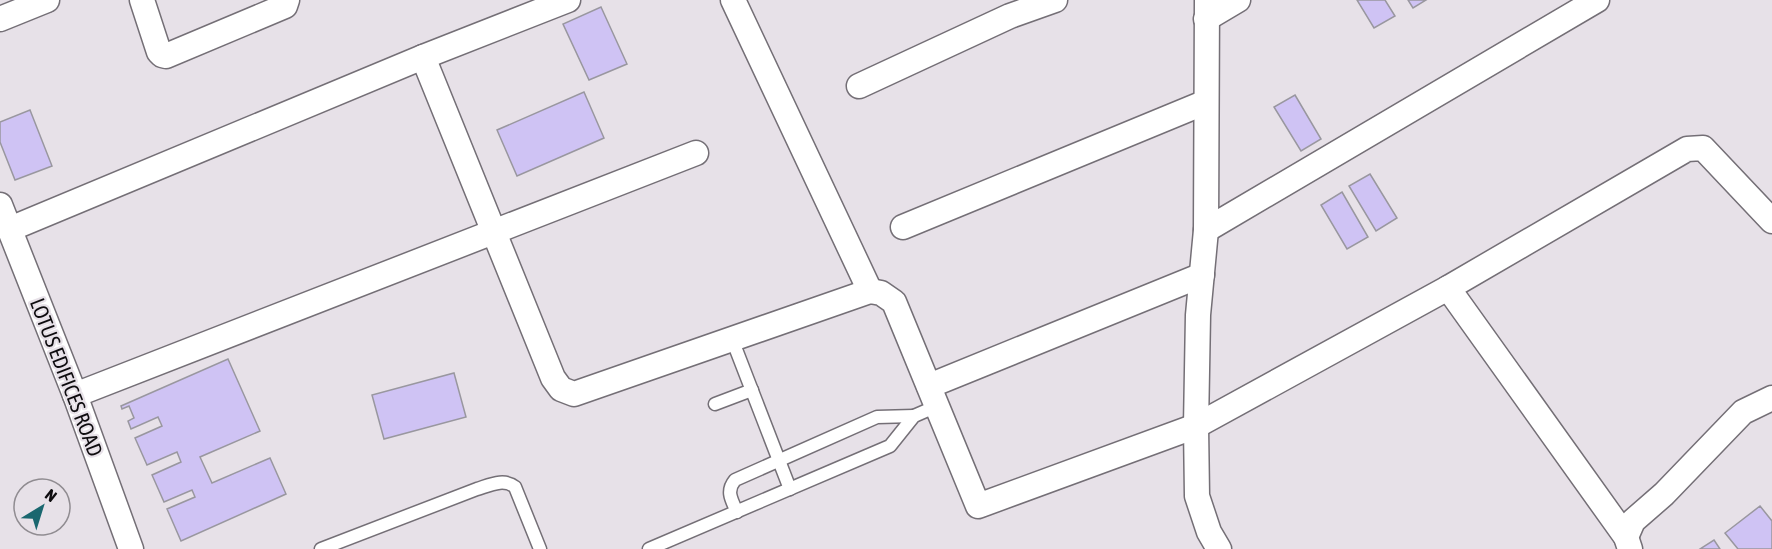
<svg xmlns="http://www.w3.org/2000/svg" width="1772" height="549" viewBox="0 0 1772 549" font-family="'Asap Condensed',sans-serif">
<style>
.building{fill:#cfc3f4;stroke:#99979f;stroke-width:1.5}
.lines{fill:none;stroke-linecap:round;stroke-linejoin:round}
.service-casing{stroke:#746f76;stroke-width:15}
.minor-casing{stroke:#746f76;stroke-width:27}
.service{stroke:#fff;stroke-width:12}
.minor{stroke:#fff;stroke-width:24}
.labels{text-anchor:middle;dominant-baseline:central;stroke-width:4.5;stroke-linejoin:round;paint-order:stroke}
.street-label{font-size:21px;fill:#0e0c0f;stroke:#e7e1e8}
</style>
<rect width="100%" height="100%" fill="#e7e1e8"/>
<g class="building">
<polygon points="1357,0 1385,0 1395,16 1374,28"/>
<polygon points="1408,0 1426,0 1413,8"/>
<polygon points="601,7 627,64 589,80 563,24"/>
<polygon points="584,92 604,138 517,176 497,130"/>
<polygon points="1295,95 1321,139 1301,151 1274,107"/>
<polygon points="30,110 52,166 15,180 0,142 0,122"/>
<polygon points="1370,174 1397,218 1376,231 1349,186"/>
<polygon points="1342,192 1368,237 1347,249 1321,205"/>
<polygon points="228,359 260,431 200,457 212,483 270,458 286,494 181,541 167,509 195,497 192,490 164,502 152,475 181,462 177,452 147,465 135,438 162,426 158,417 131,429 128,421 134,418 129,406 122,409 121,406"/>
<polygon points="454,373 466,417 384,439 372,395"/>
<polygon points="1760,506 1772,521 1772,549 1738,549 1725,533"/>
<polygon points="1714,540 1720,549 1700,549"/>
</g>
<g class="lines">
<defs>
<g id="service">
<polyline points="732,339 790,489"/>
<polyline points="715,404 752,390"/>
<path d="M737 512C731 499 726 491 735 480L877 417 914 416"/>
<path d="M321 549 477 489C490 485 504 478 515 487L540 549"/>
<polyline points="649,549 890,446 914,416 937,406"/>
</g>
<g id="minor">
<polyline points="142,0 159,52 162,55 166,56 285,6 287,0"/>
<polyline points="733,0 870,291"/>
<polyline points="1207,0 1206,230 1198,315 1196,426 1197,496 1209,532 1219,549"/>
<polyline points="0,19 47,0"/>
<polyline points="1206,19 1238,0"/>
<polyline points="423,57 553,378 561,389 574,394 870,291 881,293 894,302 978,506 1196,426 1448,288 1687,149 1703,148 1772,221"/>
<polyline points="859,86 1010,16 1055,0"/>
<polyline points="0,205 75,395 131,549"/>
<polyline points="903,227 1206,102"/>
<polyline points="10,229 423,57 568,0"/>
<polyline points="1206,230 1597,0"/>
<polyline points="1448,288 1626,537 1630,549"/>
<polyline points="929,386 1202,275"/>
<polyline points="75,395 696,153"/>
<polyline points="1626,537 1633,521 1664,494 1743,412 1772,398"/>
</g>
</defs>
<use href="#service" class="service-casing"/>
<use href="#minor" class="minor-casing"/>
<use href="#service" class="service"/>
<use href="#minor" class="minor"/>
</g>
<g class="labels">
<g class="street-label">
<text transform="translate(67 377) rotate(69)">LOTUS EDIFICES ROAD</text>
</g>
</g>
<g transform="translate(42 507) rotate(38)"><circle r="28" fill="#e7e1e8" stroke="#908c91" stroke-width="1.5"/>
<path d="M0-4.5L10 22L0 15L-10 22Z" fill="#1a676f"/>
<text y="-9" font-size="16" font-weight="bold" text-anchor="middle" fill="#0e0c0f">N</text>
</g>
</svg>
